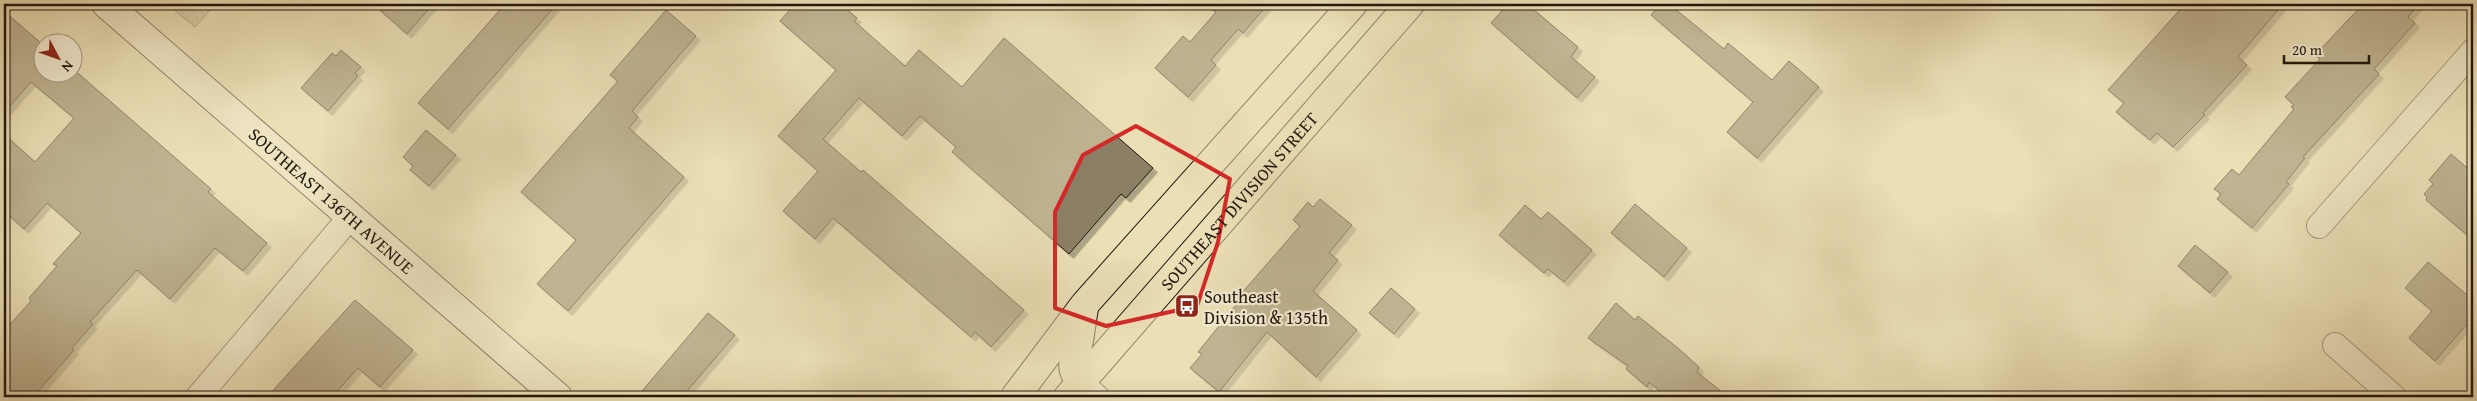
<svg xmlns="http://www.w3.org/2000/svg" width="2477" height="401" viewBox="0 0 2477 401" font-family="'Gentium Book Plus',serif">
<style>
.grass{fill:url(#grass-dots);stroke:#766a54}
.building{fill:#8b7f65;stroke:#22170e;filter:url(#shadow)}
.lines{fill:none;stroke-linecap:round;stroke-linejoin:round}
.street-casing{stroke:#544938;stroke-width:26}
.secondary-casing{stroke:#22170e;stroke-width:30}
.primary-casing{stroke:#22170e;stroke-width:30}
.street{stroke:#f2ead0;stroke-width:24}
.secondary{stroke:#f2ead0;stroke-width:28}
.primary{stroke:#ebdfb6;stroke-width:28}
.marked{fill:none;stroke:#d62828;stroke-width:4;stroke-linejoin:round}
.labels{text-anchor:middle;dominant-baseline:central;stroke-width:4.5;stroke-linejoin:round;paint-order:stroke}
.street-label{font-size:18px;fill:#22170e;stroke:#f2ead0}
.poi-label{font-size:18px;fill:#22170e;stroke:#f2ead0;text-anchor:start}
</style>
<defs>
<pattern id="grass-dots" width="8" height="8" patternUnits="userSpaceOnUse" patternTransform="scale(1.25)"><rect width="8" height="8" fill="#c9bd99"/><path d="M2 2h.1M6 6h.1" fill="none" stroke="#aca283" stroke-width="1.8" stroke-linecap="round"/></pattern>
<filter id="shadow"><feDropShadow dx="4.5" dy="4.5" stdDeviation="0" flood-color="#0004"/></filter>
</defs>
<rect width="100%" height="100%" fill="#ebdfb6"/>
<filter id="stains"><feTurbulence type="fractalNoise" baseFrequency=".004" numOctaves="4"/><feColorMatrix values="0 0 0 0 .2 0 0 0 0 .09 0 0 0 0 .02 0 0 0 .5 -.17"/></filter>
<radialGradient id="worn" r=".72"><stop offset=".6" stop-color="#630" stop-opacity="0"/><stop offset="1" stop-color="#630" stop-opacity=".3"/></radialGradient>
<polygon class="grass" points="167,4 215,4 195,27"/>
<g class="building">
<polygon points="373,4 433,4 407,34"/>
<polygon points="505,4 557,4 448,129 418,103"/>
<polygon points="795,4 841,4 857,18 854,21 905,66 919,50 962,87 1004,38 1153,168 1126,198 1121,194 1069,254 952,152 956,147 920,116 902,136 859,98 823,139 861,172 863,170 1024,310 991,347 975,332 971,337 833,218 815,239 783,211 818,171 778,136 836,70 780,21"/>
<polygon points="1206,4 1268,4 1243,33 1238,29 1211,60 1216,65 1188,97 1155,68 1183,36 1190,42 1216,12"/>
<polygon points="1508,4 1527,4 1578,47 1571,57 1595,77 1577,98 1491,23"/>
<polygon points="1661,4 1669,4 1724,49 1728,43 1772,80 1789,61 1819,87 1757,158 1727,132 1753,102 1651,15"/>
<polygon points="2185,4 2283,4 2238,57 2247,65 2203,113 2205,115 2173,147 2157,133 2150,140 2116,112 2124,103 2108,90"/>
<polygon points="2363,4 2419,4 2408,17 2415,23 2374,69 2379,74 2303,157 2305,158 2286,182 2289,184 2252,228 2217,199 2221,194 2214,189 2232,169 2239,175 2294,109 2291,107 2294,105 2285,97 2320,59 2315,55"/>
<polygon points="666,10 696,36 632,111 638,117 629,128 684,177 568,311 537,284 576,240 521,192 618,81 610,75"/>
<polygon points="4,11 42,44 42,72 72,72 72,68 211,189 208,192 267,243 243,271 215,248 170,299 137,270 90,322 93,324 72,348 74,350 33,397 4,397 4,331 31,301 29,298 57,266 53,264 81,233 47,203 24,229 4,211 4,134 35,162 74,118 31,82 4,113"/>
<polygon points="341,50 361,67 355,73 358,76 328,111 301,88 332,53 336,56"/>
<polygon points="426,130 456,155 429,186 410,170 413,166 403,157"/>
<polygon points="2451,154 2473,173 2473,240 2426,200 2427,197 2424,194 2433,184 2429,180"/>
<polygon points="1320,199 1352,225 1329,253 1338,260 1313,291 1357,330 1316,377 1267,332 1219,392 1190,368 1202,354 1198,352 1236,305 1234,302 1300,226 1293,220 1308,202 1313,207"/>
<polygon points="1635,204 1687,248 1664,277 1611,233"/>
<polygon points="1525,205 1541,219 1548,212 1592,250 1564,282 1548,269 1544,273 1499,235"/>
<polygon points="2195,245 2228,272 2210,293 2178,266"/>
<polygon points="2428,262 2473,300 2473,317 2435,361 2409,338 2432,311 2405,288"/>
<polygon points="1391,288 1415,309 1394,334 1369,313"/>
<polygon points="355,300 413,350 380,387 358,368 332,397 267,397"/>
<polygon points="1616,303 1635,320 1638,316 1679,349 1699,367 1697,372 1728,397 1667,397 1649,382 1647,387 1626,369 1628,366 1588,338"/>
<polygon points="708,313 735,335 682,397 637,397"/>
</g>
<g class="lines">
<defs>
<g id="street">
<polyline points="2319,226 2473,51"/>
<polyline points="2335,345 2394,397"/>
<polyline points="1080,382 1097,397"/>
<polyline points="198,397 351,216"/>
</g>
<g id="secondary">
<path id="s1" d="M106 4 558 397"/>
</g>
<g id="primary">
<path d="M1080 382C1067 364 1076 359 1079 340 1081 330 1082 319 1084 308"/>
<polyline points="1015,397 1085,304 1353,4"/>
<path id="s2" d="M1068 397 1410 4"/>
</g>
</defs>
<use href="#street" class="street-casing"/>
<use href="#secondary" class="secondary-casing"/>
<use href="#primary" class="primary-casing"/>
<use href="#street" class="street"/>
<use href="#secondary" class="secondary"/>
<use href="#primary" class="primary"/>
</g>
<path d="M0 0H2477V401H0ZM1136 126 1230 179 1218 242 1197 306 1106 326 1055 308V212L1083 155Z" fill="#ebdfb6" fill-opacity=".55" fill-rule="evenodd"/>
<path class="marked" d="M1136 126 1230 179 1218 242 1197 306 1106 326 1055 308V212L1083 155Z"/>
<defs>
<symbol id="bus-square" viewBox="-11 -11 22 22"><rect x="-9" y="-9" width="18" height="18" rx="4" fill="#8f2418" stroke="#f2ead0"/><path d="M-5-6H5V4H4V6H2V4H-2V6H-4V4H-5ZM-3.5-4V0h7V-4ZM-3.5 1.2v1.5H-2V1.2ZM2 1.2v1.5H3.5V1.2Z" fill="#fff"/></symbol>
</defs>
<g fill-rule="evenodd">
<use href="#bus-square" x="1173" y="292" width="28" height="28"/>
</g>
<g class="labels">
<g class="street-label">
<text stroke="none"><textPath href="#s1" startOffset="299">SOUTHEAST 136TH AVENUE</textPath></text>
<text stroke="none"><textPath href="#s2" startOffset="260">SOUTHEAST DIVISION STREET</textPath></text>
</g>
<g class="poi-label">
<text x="1204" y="296">Southeast<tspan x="1204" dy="21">Division &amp; 135th</tspan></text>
</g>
</g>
<rect width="2477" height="401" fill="none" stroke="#ebdfb6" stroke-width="20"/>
<rect x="5" y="5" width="2467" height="391" fill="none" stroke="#22170e" stroke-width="2.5"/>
<rect x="10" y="10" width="2457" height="381" fill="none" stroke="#22170e"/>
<g transform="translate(58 58) rotate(131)"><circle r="24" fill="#f2ead0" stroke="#9f9682"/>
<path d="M0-4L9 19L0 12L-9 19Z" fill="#8f2418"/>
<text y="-8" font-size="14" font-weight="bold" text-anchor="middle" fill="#22170e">N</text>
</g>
<path d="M2284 55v8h85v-8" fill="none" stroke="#22170e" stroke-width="2.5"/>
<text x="2292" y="55" font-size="15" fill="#22170e" stroke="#f2ead0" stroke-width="4" paint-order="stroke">20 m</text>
<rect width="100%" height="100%" filter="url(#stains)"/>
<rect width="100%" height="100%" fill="url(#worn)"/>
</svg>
